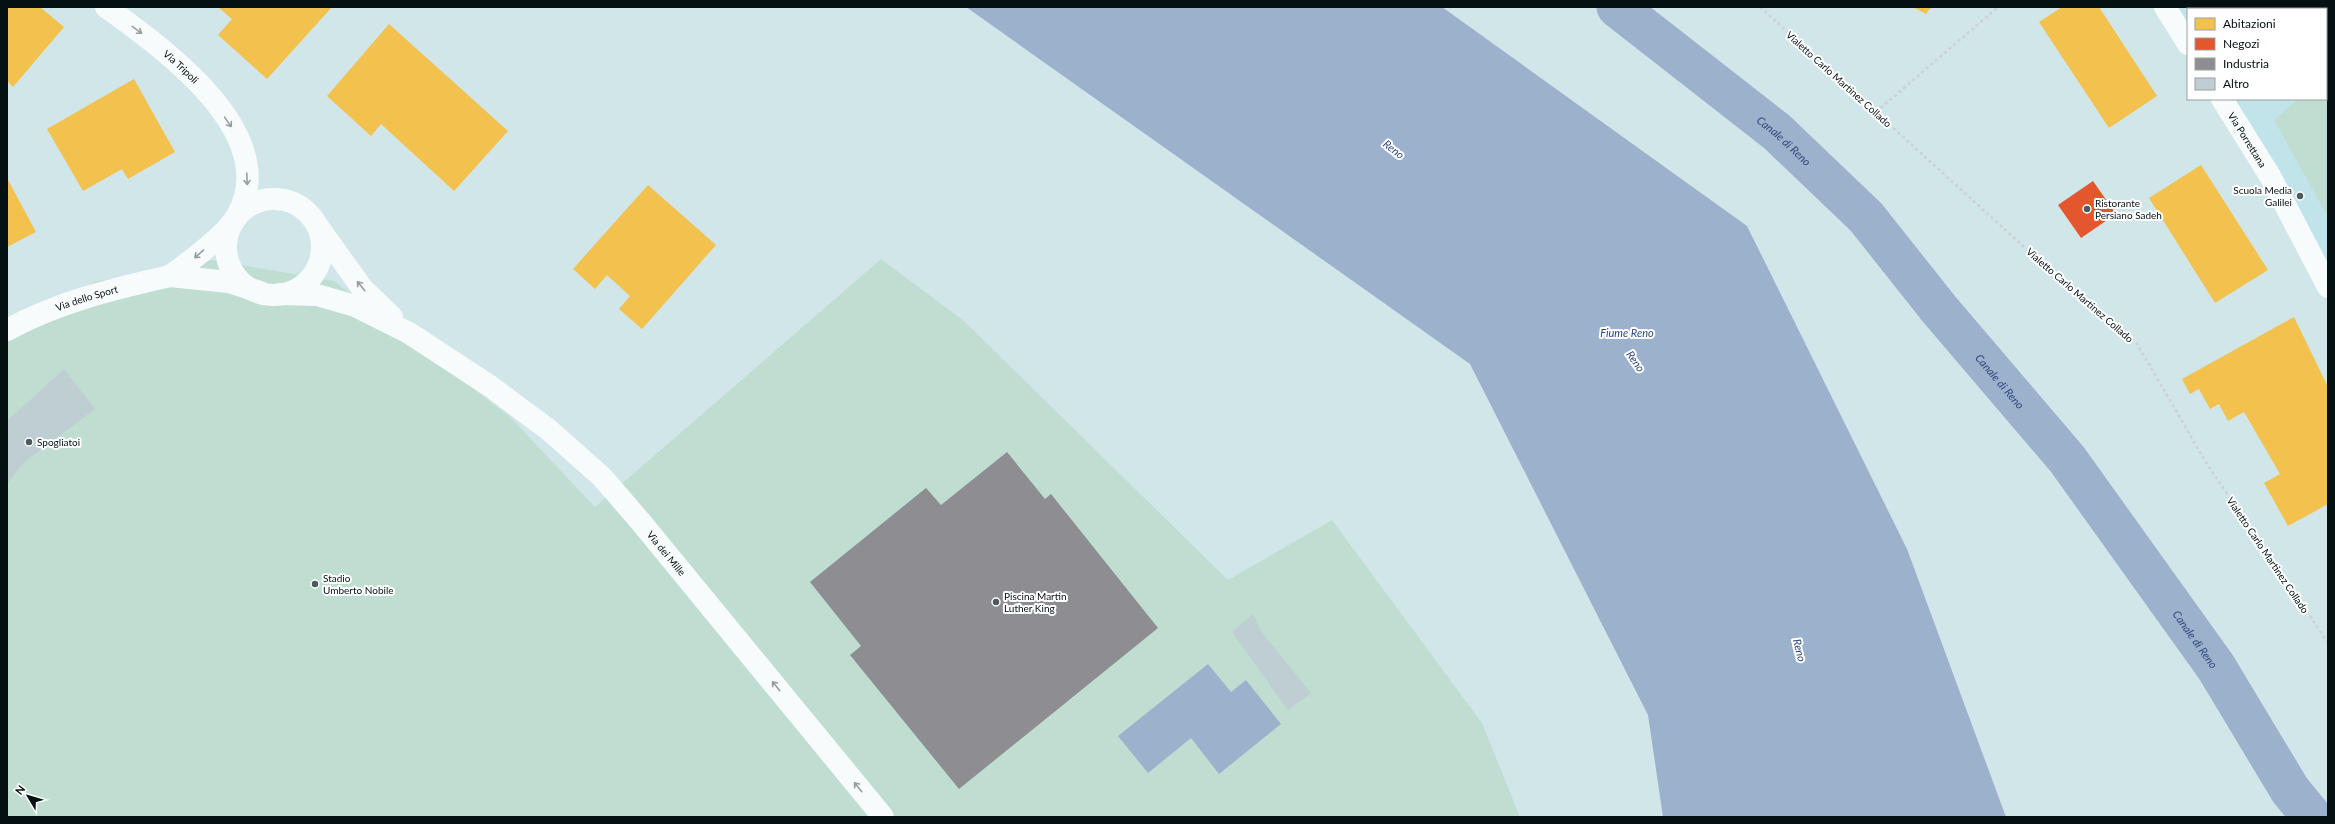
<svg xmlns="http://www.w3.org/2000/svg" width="2335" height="824" viewBox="0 0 2335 824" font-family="Lato,sans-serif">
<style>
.built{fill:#c0e4ea}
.green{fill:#bfded1}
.water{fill:#9cb1cc}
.homes{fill:#f2c14e}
.shops{fill:#e4572e}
.industry{fill:#8d8d92}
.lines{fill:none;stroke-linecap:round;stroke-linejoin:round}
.canal{stroke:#9cb1cc;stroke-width:41}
.building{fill:#bfced3}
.path{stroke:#ccd2d4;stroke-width:2.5;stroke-dasharray:3 3;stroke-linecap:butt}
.minor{stroke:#f8fbfc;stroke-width:22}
.primary{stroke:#f8fbfc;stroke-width:22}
.oneway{stroke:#969d9e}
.poi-dot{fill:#4c5b5d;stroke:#fff;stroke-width:1.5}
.labels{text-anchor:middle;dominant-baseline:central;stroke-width:4;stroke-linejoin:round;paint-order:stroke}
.street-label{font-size:10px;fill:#041012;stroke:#fff}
.poi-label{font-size:10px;fill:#041012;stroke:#fff;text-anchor:start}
.water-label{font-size:11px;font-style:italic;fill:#2e487b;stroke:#fff}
</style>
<rect width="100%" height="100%" fill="#d1e6e9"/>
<polygon class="built" points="2161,7 2328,7 2328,294 2214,99 2326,99 2326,9 2188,9 2188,54"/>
<g class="green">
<polygon points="2328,73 2328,217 2274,120 2298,99 2326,99 2326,75"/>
<polygon points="881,259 964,321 1228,580 1332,520 1482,723 1520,817 7,817 7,335 94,282 212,260 334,281 510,417 595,507"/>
</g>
<g class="water">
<polygon points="966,7 1442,7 1747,226 1907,549 2006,817 1663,817 1648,715 1470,364"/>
<polygon points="1208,664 1231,692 1246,680 1281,724 1219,774 1191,738 1148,773 1118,736"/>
</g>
<g class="homes">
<polygon points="7,7 40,7 64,27 13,87 7,81"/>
<polygon points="218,7 332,7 267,79 218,35 232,19"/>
<polygon points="1913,7 1931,7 1926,14"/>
<polygon points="2062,7 2099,7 2157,96 2109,128 2039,22"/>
<polygon points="389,24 508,131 454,191 381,124 371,136 327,96"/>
<polygon points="134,79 175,152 128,179 122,169 83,191 47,129"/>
<polygon points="2201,165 2268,270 2215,303 2149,198"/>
<polygon points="7,178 36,232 7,247"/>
<polygon points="648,185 716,245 642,329 619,309 630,296 607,275 595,289 573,269"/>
<polygon points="2294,317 2328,387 2328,504 2288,526 2264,483 2280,474 2244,412 2228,421 2219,404 2210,409 2199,389 2190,394 2182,379"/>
</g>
<polygon class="shops" points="2093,181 2116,214 2081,238 2058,205"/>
<polygon class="industry" points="1007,452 1045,499 1051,494 1158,628 959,789 850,655 861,646 810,582 926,488 941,505"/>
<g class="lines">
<path class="canal" id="s1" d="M1617 7 1777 132 1866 217 1939 309 2067 459 2216 667 2290 790 2312 817"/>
</g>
<g class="building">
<polygon points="64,369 95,409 23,463 7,484 7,421"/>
<polygon points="1253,614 1261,631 1311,693 1288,710 1232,632"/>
</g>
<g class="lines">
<g class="path">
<polyline points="1760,7 2055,275 2136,342 2207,464 2328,643"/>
<polyline points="1876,112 1998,7"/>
</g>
<g class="minor">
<path id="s2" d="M106 7C162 48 284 133 237 216 226 235 188 263 170 276L229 282 260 292"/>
<circle cx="274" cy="247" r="48"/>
<polyline points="319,228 362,288 392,317"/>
<path id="s3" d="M280 294 317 295 355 306 409 333 490 386 549 430 602 477 640 521 883 817"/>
<path id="s4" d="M7 330C58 302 113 289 170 276"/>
</g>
<g class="primary">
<polyline points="2165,7 2188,44"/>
<path id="s5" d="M2222 99 2270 176 2328 287"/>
</g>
</g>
<defs><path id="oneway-shaft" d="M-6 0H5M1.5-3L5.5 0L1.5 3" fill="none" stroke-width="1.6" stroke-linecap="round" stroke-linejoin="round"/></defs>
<g class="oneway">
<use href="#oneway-shaft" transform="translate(137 30) rotate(36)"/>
<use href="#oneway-shaft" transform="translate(228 122) rotate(55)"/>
<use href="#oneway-shaft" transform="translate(247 179) rotate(88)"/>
<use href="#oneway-shaft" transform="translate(199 254) rotate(139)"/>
<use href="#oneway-shaft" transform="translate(361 286) rotate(-129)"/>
<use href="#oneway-shaft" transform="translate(776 686) rotate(-129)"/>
<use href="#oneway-shaft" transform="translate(858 787) rotate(-129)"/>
</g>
<g class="poi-dot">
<circle cx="2300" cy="196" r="4"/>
<circle cx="2087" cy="209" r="4"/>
<circle cx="29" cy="442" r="4"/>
<circle cx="315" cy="584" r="4"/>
<circle cx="996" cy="602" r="4"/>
</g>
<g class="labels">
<g class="street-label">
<text stroke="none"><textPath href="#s2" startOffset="96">Via Tripoli</textPath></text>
<text transform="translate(1839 79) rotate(42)">Vialetto Carlo Martinez Collado</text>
<text stroke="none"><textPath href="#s5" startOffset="48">Via Porrettana</textPath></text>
<text transform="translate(2080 295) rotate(41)">Vialetto Carlo Martinez Collado</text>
<text stroke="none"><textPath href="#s4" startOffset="86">Via dello Sport</textPath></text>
<text stroke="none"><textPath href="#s3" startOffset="478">Via dei Mille</textPath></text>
<text transform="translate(2268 555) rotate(56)">Vialetto Carlo Martinez Collado</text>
</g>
<g class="poi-label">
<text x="2292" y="190" text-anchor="end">Scuola Media<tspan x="2292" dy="12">Galilei</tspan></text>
<text x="2095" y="203">Ristorante<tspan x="2095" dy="12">Persiano Sadeh</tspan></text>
<text x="37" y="442">Spogliatoi</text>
<text x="323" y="578">Stadio<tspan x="323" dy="12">Umberto Nobile</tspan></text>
<text x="1004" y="596">Piscina Martin<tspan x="1004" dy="12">Luther King</tspan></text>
</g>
<g class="water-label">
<text stroke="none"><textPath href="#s1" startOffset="214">Canale di Reno</textPath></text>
<text transform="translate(1394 149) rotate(38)">Reno</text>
<text x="1627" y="332">Fiume Reno</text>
<text transform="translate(1636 361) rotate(55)">Reno</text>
<text stroke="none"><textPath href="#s1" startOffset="538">Canale di Reno</textPath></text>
<text stroke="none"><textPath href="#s1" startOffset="862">Canale di Reno</textPath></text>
<text transform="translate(1800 650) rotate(76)">Reno</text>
</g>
</g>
<rect width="2335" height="824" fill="none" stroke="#041012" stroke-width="16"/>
<rect x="2187" y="8" width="140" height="92" fill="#ffffff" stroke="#9b9fa0"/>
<rect x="2195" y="18" width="20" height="12" fill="#f2c14e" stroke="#9b9fa0"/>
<text x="2223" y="28" font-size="12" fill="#041012">Abitazioni</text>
<rect x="2195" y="38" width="20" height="12" fill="#e4572e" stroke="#9b9fa0"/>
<text x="2223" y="48" font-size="12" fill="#041012">Negozi</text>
<rect x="2195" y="58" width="20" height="12" fill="#8d8d92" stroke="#9b9fa0"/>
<text x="2223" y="68" font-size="12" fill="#041012">Industria</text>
<rect x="2195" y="78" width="20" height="12" fill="#bfced3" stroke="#9b9fa0"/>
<text x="2223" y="88" font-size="12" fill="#041012">Altro</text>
<g transform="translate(28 796) rotate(308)" stroke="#ffffff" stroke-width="3" paint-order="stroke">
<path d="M0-3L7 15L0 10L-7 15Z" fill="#041012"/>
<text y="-6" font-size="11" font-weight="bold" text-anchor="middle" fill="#041012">N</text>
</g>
</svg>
